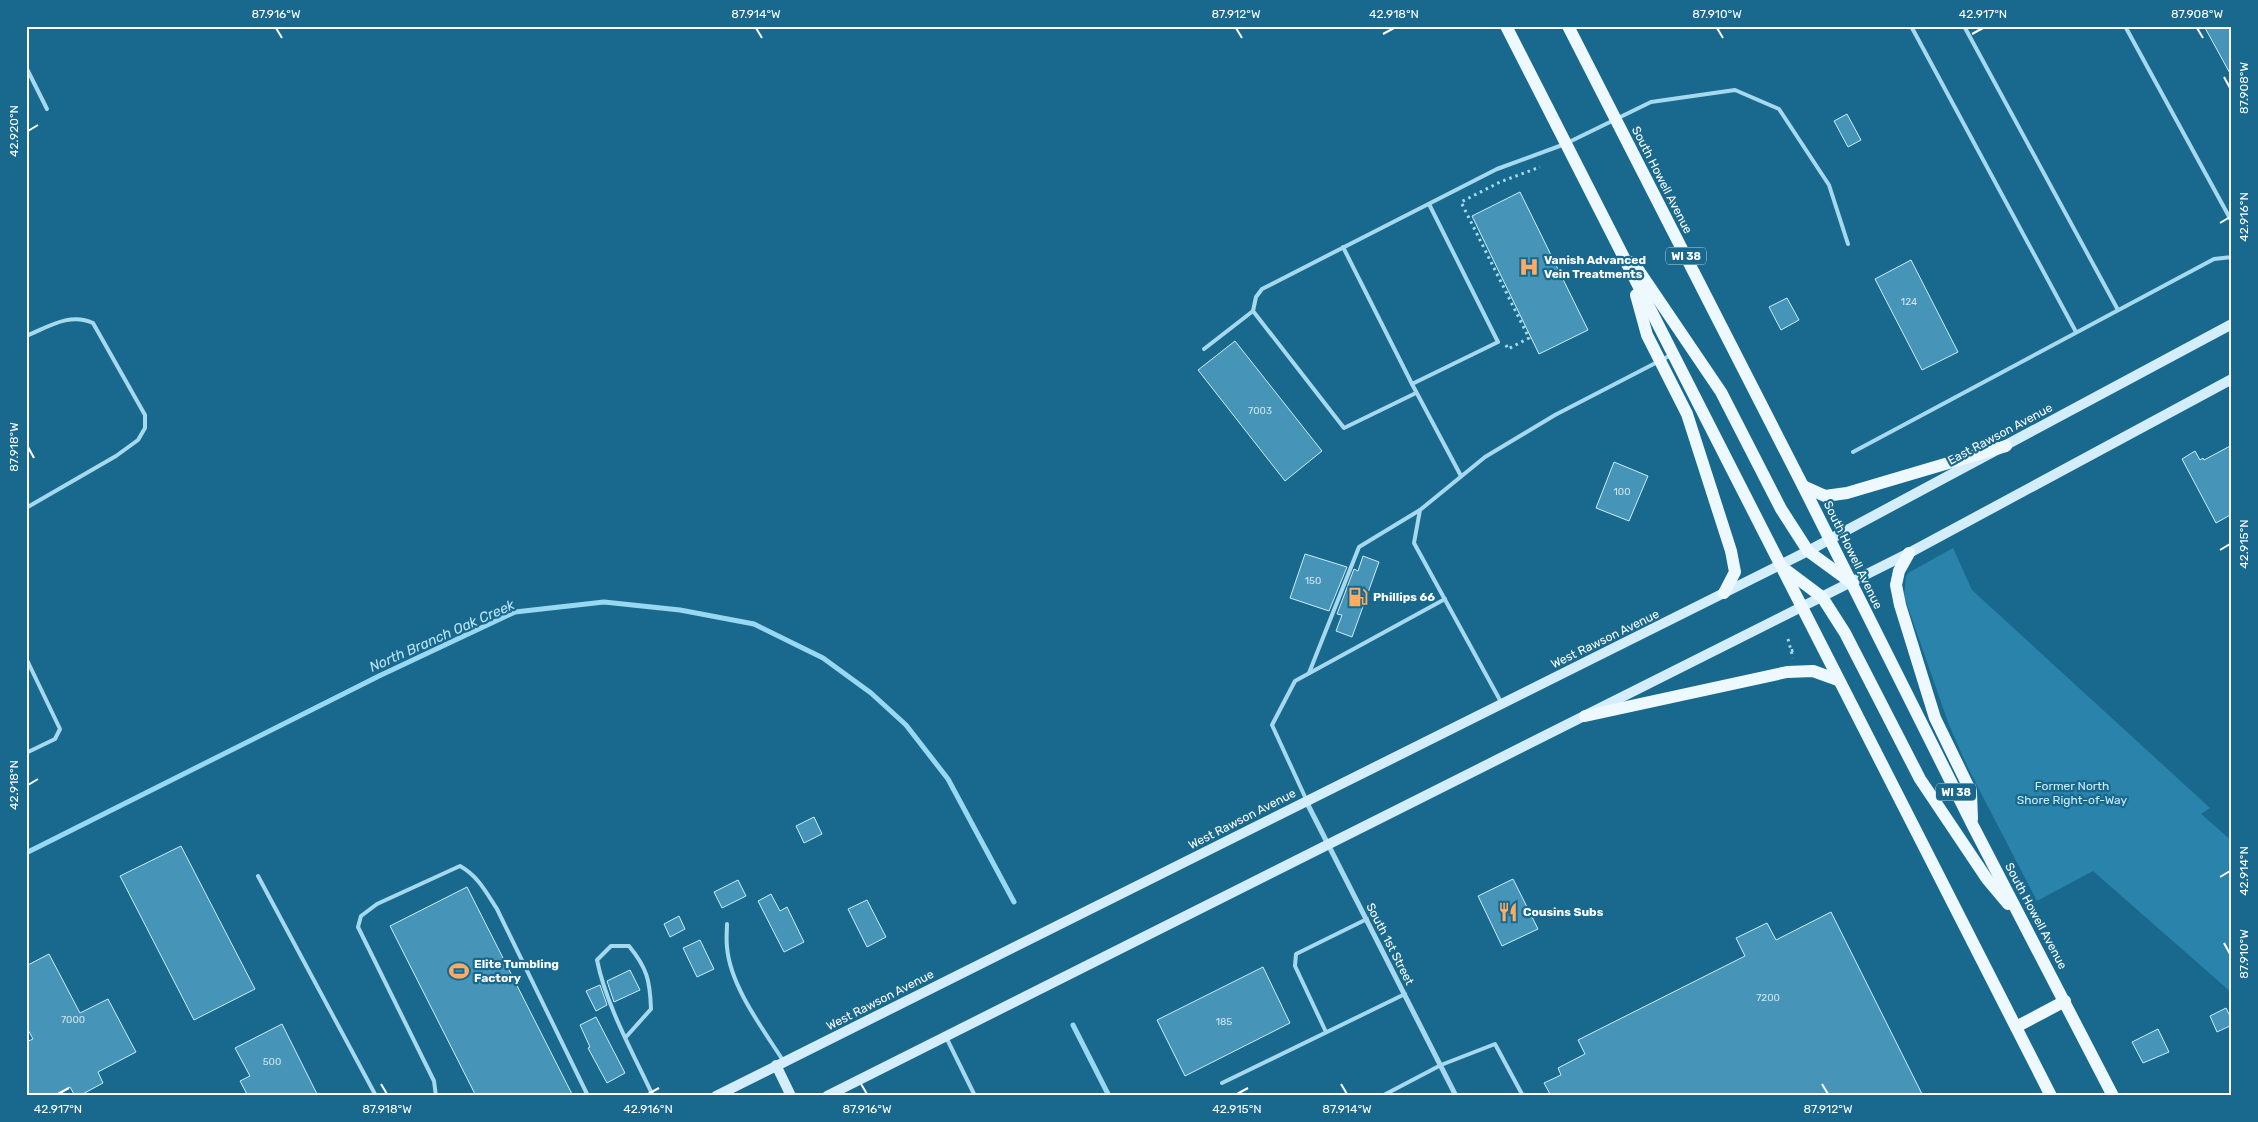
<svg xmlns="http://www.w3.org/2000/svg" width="2258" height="1122" viewBox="0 0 2258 1122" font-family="Rubik,sans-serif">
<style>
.green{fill:#2983aa}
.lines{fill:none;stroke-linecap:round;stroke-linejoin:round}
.stream{stroke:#99d8f1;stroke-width:5}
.building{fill:#4695b8;stroke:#ccedfa}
.path{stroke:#a6d9ee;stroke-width:3;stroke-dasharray:2.5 4;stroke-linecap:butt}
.lane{stroke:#a6d9ee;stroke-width:4}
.street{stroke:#a6d9ee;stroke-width:5}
.secondary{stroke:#d3eefa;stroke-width:10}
.primary{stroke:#edf9ff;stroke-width:12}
.ticks{fill:none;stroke:#fff;stroke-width:2}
.labels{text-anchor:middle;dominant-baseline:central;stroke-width:4.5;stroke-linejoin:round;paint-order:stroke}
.number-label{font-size:10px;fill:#d1e4ed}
.shield{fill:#19698e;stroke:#bad2dd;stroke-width:1}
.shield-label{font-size:11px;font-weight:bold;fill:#fff}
.street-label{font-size:12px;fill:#fff;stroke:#19698e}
.poi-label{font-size:12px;font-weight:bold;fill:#fff;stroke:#19698e;text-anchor:start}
.park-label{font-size:12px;fill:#ccedfa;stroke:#19698e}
.water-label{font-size:14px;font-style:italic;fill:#bae5f7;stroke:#19698e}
.neatline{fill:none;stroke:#fff;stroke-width:2}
.ticks-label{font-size:12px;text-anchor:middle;fill:#fff}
</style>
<rect width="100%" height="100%" fill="#19698e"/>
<polygon class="green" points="1953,548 1972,590 2210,808 2201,814 2232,841 2232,993 2093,871 2037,901 1968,768 1949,725 1904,596 1906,577 1908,573"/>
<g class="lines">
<g class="stream">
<polyline points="26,853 379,676 515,612 604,602 680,610 754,624 823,658 871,693 906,725 948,779 1014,902"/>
<polyline points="1073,1025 1109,1096"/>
</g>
</g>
<g class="building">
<polygon points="2204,26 2232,26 2232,77"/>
<polygon points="1847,114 1861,140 1848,147 1834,121"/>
<polygon points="1520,192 1588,330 1539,354 1472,216"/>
<polygon points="1911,260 1958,352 1922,370 1875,279"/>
<polygon points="1787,298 1799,320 1781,330 1769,307"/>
<polygon points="1235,341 1322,451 1285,481 1198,370"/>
<polygon points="2232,445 2232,514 2216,523 2182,459 2195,451 2200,460 2203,458 2204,460"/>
<polygon points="1614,462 1648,476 1629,521 1596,508"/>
<polygon points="1305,554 1347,567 1329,611 1290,598"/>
<polygon points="1363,556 1379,562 1352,637 1336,631 1342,615 1337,614 1354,569 1358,571"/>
<polygon points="814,817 822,834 804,843 796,826"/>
<polygon points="181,846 255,989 194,1020 120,876"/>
<polygon points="1513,879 1538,929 1502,946 1478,896"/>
<polygon points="738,880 746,896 722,908 714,892"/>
<polygon points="467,887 573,1096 476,1096 390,926"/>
<polygon points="771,894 780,911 787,907 804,942 784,952 758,901"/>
<polygon points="867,900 886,937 867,947 848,909"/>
<polygon points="1831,912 1923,1096 1551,1096 1544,1083 1561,1075 1558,1068 1585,1054 1578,1040 1745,956 1736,938 1767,923 1776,940"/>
<polygon points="679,916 685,929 670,937 664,924"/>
<polygon points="700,940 714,969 697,977 683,948"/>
<polygon points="49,954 80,1013 108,999 136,1052 98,1072 103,1083 79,1096 75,1096 70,1087 53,1096 26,1096 26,1042 33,1039 26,1026 26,966"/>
<polygon points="1263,967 1290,1023 1185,1076 1157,1020"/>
<polygon points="630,970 640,990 614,1002 607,981"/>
<polygon points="600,985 607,1005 596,1011 586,991"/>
<polygon points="2226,1008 2232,1020 2232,1025 2217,1032 2210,1016"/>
<polygon points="596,1017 625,1073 607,1083 588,1048 590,1047 580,1025"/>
<polygon points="282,1024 318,1096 248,1096 240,1081 250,1076 235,1048"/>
<polygon points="2158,1029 2169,1052 2143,1063 2132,1042"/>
</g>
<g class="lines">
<g class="path">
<polyline points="1506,345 1508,349 1529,338 1461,202 1500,182 1540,167"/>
<polyline points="1788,639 1793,658"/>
<polyline points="1791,651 1797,649"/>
</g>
<g class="lane">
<polyline points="1911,26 2076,332"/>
<polyline points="1964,26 2118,310"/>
<polyline points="2125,26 2232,222"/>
<polyline points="26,28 30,26"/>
<polyline points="26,67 47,109"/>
<polyline points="1343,247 1412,384 1461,476"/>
<path d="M26 336C48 327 70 312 93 323L145 415V428L138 440 116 456 26 508"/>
<polyline points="1204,349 1253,311"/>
<polyline points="1412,384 1498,342 1429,204"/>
<polyline points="1416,393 1344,428 1253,311 1256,297 1262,289 1497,169 1565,144 1651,102 1735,90 1779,109 1829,185 1848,244"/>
<polyline points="1853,452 2214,259 2232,257"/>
<polyline points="26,658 60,729 55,739 26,753"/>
<polyline points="1309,673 1359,547 1420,510"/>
<polyline points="1501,702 1414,543 1420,510 1485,457 1555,415 1671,355"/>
<polyline points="1306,799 1272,725 1295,681 1445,599"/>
<polyline points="258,876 376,1096"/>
<path d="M727 924C727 931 726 939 727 947 730 986 763 1029 784 1062"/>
<polyline points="1326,1032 1295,966 1296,954 1367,919"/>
<path d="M626 1037 651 1009C650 980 647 968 629 946H611L597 960C606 1005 633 1053 653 1096"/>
<polyline points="946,1037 975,1096"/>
<polyline points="1222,1083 1405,994"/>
<path d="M436 1096 434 1081 358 927 361 916 377 904 460 866C478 876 486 892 497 909L588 1096"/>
<polyline points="1382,1096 1441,1065 1495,1044 1523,1096"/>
</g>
<polyline class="street" points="1306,801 1456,1096"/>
<g class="secondary">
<polyline points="776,1065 791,1096"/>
<polyline points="716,1096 1808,551 2232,324"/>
<polyline points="827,1096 1909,553 2232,379"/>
</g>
<g class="primary">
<polyline points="1506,26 2051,1096"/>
<polyline points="1568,26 1803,486 1972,824 2113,1096"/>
<polyline points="1633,262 1721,392 1781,509 1808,551 1849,581"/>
<polyline points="1636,295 1647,335 1687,414 1731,551 1735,572 1724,593"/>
<polyline points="1803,486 1825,496 1847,493 2006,446"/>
<polyline points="1909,553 1899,571 1896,585 1900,605 1935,718 1971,792 1972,819"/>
<polyline points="1782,567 1822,597 1845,633 1920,779 1987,879 2008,904"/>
<polyline points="1585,716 1787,672 1813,671 1838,680"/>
<polyline points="2016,1027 2065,1001"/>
</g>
</g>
<path class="ticks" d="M276 28 282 38M756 28 762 38M1236 28 1242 38M1717 28 1723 38M2197 28 2203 38M1383 34 1394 28M1972 34 1983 28M2224 77 2230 88M28 131 38 125M2220 223 2230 217M28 447 34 458M2220 550 2230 544M28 785 38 779M2220 877 2230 871M2224 943 2230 954M381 1084 387 1094M861 1084 867 1094M1341 1084 1347 1094M1822 1084 1828 1094M58 1094 69 1088M648 1094 659 1088M1237 1094 1248 1088"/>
<defs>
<symbol id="hospital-bare" viewBox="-9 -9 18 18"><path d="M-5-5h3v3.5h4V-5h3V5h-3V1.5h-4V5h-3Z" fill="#ffab63" stroke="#19698e" stroke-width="2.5" paint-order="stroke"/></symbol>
<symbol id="fuel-bare" viewBox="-9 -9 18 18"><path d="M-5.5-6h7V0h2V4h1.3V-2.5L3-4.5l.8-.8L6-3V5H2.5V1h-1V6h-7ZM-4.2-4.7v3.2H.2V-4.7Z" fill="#ffab63" stroke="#19698e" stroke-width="2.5" paint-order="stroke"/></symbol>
<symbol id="restaurant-bare" viewBox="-9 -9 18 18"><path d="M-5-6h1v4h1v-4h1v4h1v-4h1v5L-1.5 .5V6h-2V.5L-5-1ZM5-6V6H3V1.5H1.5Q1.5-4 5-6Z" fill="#ffab63" stroke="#19698e" stroke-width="2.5" paint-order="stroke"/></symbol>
<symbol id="stadium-bare" viewBox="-9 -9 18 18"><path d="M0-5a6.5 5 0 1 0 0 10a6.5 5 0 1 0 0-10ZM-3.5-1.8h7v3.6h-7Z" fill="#ffab63" stroke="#19698e" stroke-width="2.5" paint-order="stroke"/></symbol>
</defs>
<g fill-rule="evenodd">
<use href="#hospital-bare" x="1515" y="253" width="28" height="28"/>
<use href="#fuel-bare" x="1344" y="583" width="28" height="28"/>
<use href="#restaurant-bare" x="1494" y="898" width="28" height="28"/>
<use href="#stadium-bare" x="445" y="957" width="28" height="28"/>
</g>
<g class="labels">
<g class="number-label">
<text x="1909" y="302">124</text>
<text x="1260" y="411">7003</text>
<text x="1622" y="492">100</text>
<text x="1313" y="581">150</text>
<text x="1768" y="998">7200</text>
<text x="73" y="1020">7000</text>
<text x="1224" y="1022">185</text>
<text x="272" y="1062">500</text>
</g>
<g class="shield">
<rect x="1666" y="247.5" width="40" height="17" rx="4"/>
<rect x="1936" y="783.5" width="40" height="17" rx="4"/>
</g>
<g class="shield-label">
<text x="1686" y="256">WI 38</text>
<text x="1956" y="792">WI 38</text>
</g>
<g class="street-label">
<text transform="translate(1662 180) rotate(63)">South Howell Avenue</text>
<text transform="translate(2000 434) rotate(-28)">East Rawson Avenue</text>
<text transform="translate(1853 555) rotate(64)">South Howell Avenue</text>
<text transform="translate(1605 639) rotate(-26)">West Rawson Avenue</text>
<text transform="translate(1242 819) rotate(-27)">West Rawson Avenue</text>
<text transform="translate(2036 916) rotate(62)">South Howell Avenue</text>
<text transform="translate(1390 944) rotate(63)">South 1st Street</text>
<text transform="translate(880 1000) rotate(-27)">West Rawson Avenue</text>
</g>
<g class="poi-label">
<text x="1544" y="260">Vanish Advanced<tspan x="1544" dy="14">Vein Treatments</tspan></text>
<text x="1373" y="597">Phillips 66</text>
<text x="1523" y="912">Cousins Subs</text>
<text x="474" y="964">Elite Tumbling<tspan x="474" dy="14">Factory</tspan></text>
</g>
<g class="park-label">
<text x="2072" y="786">Former North<tspan x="2072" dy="14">Shore Right-of-Way</tspan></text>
</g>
<g class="water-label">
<text transform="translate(442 636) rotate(-24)">North Branch Oak Creek</text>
</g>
</g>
<rect width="2258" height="1122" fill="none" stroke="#19698e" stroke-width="55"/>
<rect x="28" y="28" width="2202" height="1066" class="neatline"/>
<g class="ticks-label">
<text x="276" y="18">87.916°W</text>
<text x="756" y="18">87.914°W</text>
<text x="1236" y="18">87.912°W</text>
<text x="1394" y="18">42.918°N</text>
<text x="1717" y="18">87.910°W</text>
<text x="1983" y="18">42.917°N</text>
<text x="2197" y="18">87.908°W</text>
<text transform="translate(2244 88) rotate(-90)" y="4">87.908°W</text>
<text transform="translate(14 131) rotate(-90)" y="4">42.920°N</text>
<text transform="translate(2244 217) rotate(-90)" y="4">42.916°N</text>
<text transform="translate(14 447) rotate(-90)" y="4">87.918°W</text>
<text transform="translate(2244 544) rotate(-90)" y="4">42.915°N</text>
<text transform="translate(14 785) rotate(-90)" y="4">42.918°N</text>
<text transform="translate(2244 871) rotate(-90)" y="4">42.914°N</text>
<text transform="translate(2244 954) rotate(-90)" y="4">87.910°W</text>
<text x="58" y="1113">42.917°N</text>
<text x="387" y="1113">87.918°W</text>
<text x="648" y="1113">42.916°N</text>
<text x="867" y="1113">87.916°W</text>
<text x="1237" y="1113">42.915°N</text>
<text x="1347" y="1113">87.914°W</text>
<text x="1828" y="1113">87.912°W</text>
</g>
</svg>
